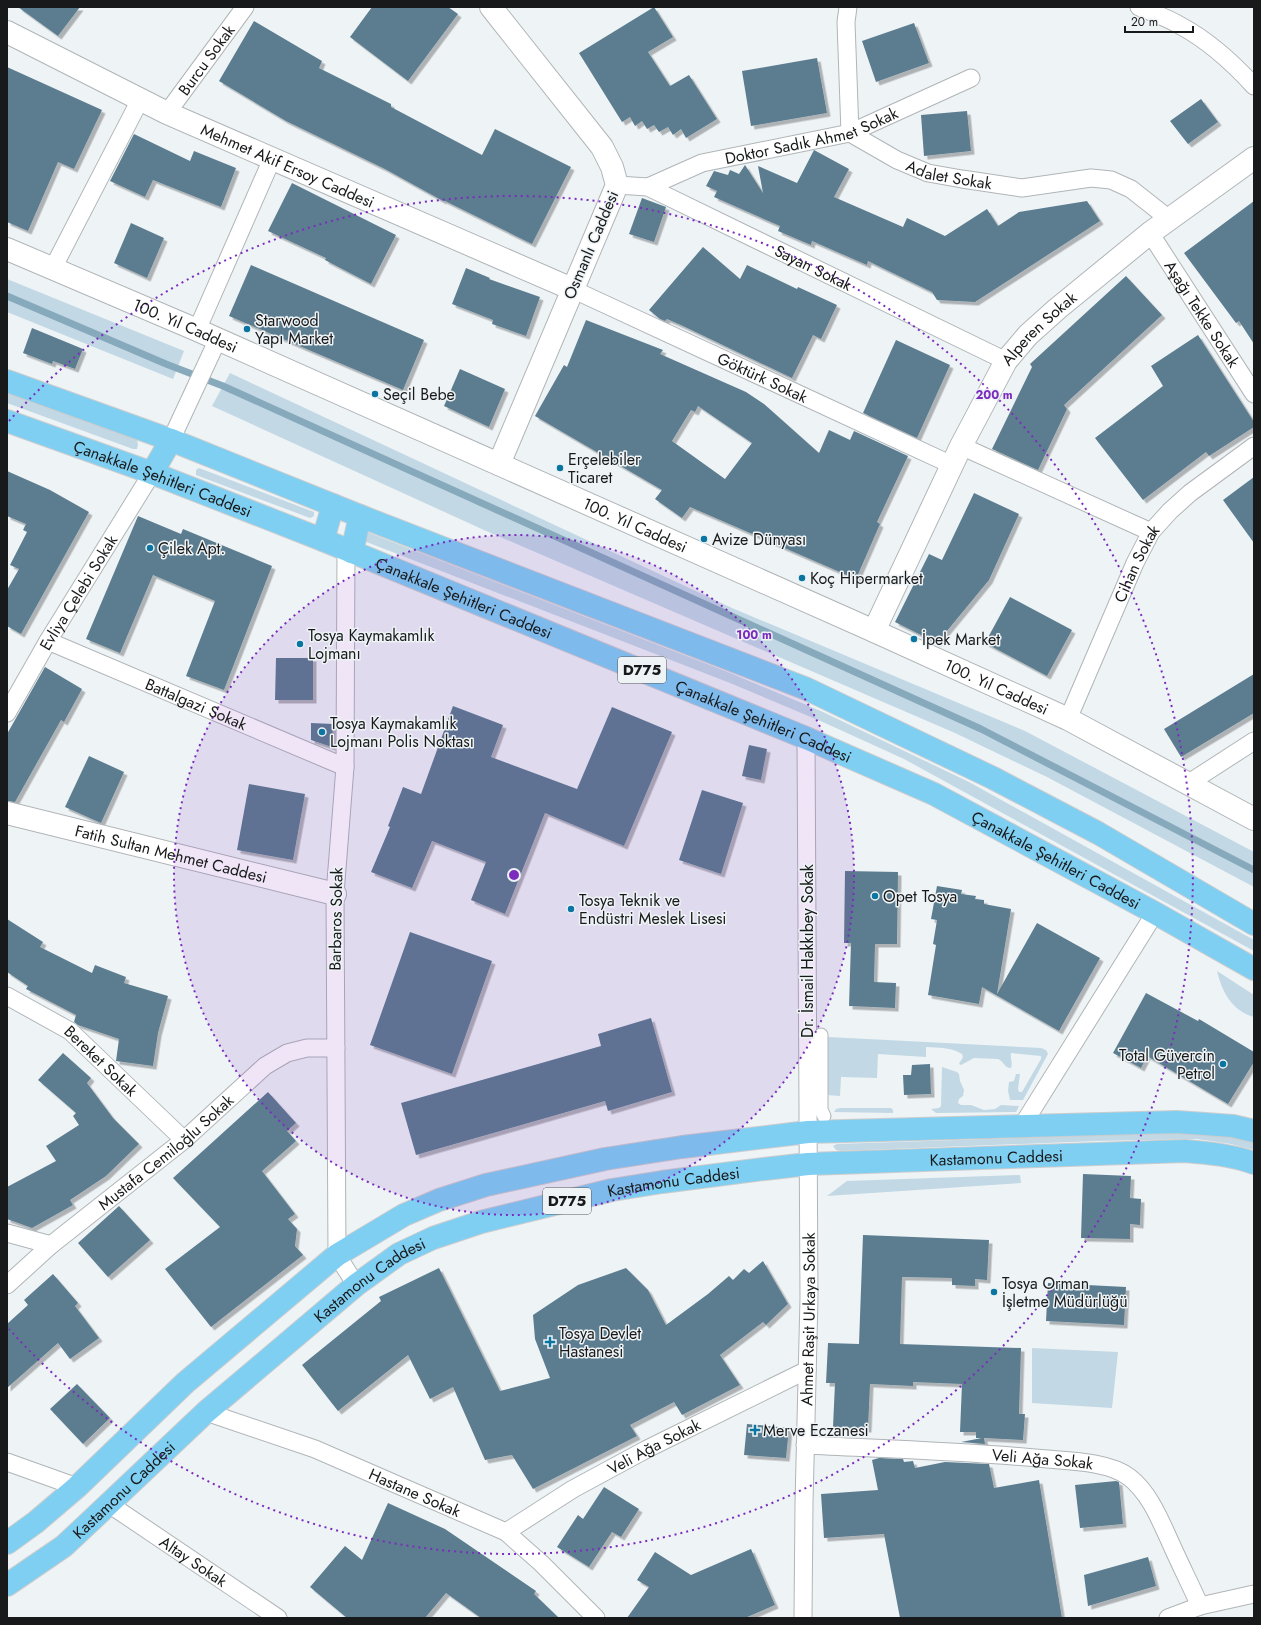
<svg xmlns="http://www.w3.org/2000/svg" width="1261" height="1625" viewBox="0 0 1261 1625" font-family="Jost,sans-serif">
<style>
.green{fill:#c2d8e4}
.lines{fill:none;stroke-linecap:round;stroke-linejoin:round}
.stream{stroke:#87a9bc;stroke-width:7}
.building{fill:#5c7d8f;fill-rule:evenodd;filter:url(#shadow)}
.pedestrian-casing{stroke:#b0b5b8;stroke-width:15}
.minor-casing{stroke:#b0b5b8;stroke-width:19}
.tertiary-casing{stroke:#b0b5b8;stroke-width:24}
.primary-casing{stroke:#cccccd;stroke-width:24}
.pedestrian{stroke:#fff;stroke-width:13}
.minor{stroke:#fff;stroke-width:17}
.tertiary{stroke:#fff;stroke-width:22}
.primary{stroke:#7fcff2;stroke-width:22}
.ring{fill:none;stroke:#7b2cbf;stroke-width:2;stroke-dasharray:2 4}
.poi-dot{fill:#0975a0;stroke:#eef3f6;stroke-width:1.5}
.labels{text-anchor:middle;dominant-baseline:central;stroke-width:3;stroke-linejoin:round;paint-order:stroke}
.shield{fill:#eef3f6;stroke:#585a5c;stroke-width:1}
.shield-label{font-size:15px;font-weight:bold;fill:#18191a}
.street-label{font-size:16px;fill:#18191a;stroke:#eef3f6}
.poi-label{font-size:16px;fill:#18191a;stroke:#eef3f6;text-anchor:start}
.centre{fill:#7b2cbf;stroke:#eef3f6;stroke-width:2}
.ring-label{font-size:12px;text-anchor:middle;font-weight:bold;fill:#7b2cbf;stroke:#eef3f6;stroke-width:3;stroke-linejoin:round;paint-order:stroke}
</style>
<defs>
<filter id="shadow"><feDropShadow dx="3.5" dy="3.5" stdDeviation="0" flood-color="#0004"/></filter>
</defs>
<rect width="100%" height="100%" fill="#eef3f6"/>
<g class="green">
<polygon points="7,279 184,351 173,379 7,312"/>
<polygon points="230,373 732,608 1025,731 1254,852 1254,887 1047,777 955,733 484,530 212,406"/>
<polygon points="7,391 137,439 138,445 137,449 133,449 7,403"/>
<polygon points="199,468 314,512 314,516 310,518 196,475 196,470"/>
<polygon points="367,532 728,672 823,712 969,782 1254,940 1254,951 904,759 825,723 730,683 364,541"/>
<path d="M1217 971 1254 995V1017C1232 1011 1222 992 1217 971Z"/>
<path d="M828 1037 1041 1048 1046 1050 1048 1054 1023 1100H1010L1008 1091 1009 1082 1014 1081 1016 1074H1020L1018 1089 1019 1092H1022L1041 1059V1056L1011 1053C1010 1059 1013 1063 1011 1068 1004 1068 1004 1061 998 1059L974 1058 961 1065 959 1064 963 1057 962 1054C951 1047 938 1048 926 1047V1057L878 1054 877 1078 841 1077 840 1096 827 1095Z"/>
<polygon points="942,1067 957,1072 959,1074 960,1081 964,1090 963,1096 959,1099 958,1103 961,1105 971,1105 984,1110 995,1109 1001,1105 1019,1106 1016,1112 936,1113 931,1109 939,1108 941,1106"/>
<polygon points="840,1108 891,1108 893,1110 893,1113 834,1112 836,1109"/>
<path d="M1195 1132C1215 1134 1235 1137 1254 1143V1150L1231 1144 1197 1139 1097 1141 840 1151 836 1150 833 1146 837 1144Z"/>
<polygon points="1020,1175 1021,1183 827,1196 847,1181"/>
<polygon points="1032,1348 1118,1352 1112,1408 1032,1403"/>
</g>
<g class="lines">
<polyline class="stream" points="7,296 166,364 223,386 981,729 1254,870"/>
</g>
<g class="building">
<polygon points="18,7 80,7 58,36"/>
<polygon points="372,7 448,7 458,14 408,81 350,37"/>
<polygon points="654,7 673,37 648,52 670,86 689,75 717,119 686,138 681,129 673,135 668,127 659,132 654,125 647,129 642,121 635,126 630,117 622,122 579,53"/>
<polygon points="254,21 322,61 319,68 391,104 391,107 482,155 495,129 571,167 532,244 443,200 443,201 385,169 286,121 219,81"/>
<polygon points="914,23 929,63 876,82 862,41"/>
<polygon points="817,58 827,113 751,126 742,71"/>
<polygon points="7,67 102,110 74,169 58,162 28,231 7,222"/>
<polygon points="1201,99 1218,122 1188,144 1170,121"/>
<polygon points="967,111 971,151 924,156 921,115"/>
<polygon points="134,134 190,161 194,151 236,168 221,207 153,180 145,197 110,181"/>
<polygon points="814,150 849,169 834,197 903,227 907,218 945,236 987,209 998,226 1019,212 1087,201 1100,221 975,302 937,300 932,292 868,261 867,265 812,241 811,245 778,231 780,226 714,197 717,191 706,186 714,171 728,175 730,170 739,174 745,165 763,193 758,166 797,183"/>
<polygon points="292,183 396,235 371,284 325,260 326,258 268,231"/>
<polygon points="642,198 666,207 654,242 629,234"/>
<polygon points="1254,201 1254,344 1239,321 1236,323 1184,253"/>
<polygon points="131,223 164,238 147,278 114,263"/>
<polygon points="703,247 740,279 747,265 797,289 798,287 837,305 821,339 813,335 792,378 683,326 667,319 665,321 660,319 649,310"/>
<polygon points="251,265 424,340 403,390 229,316"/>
<polygon points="466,268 490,278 489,279 540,297 526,336 492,324 493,320 452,304"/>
<polygon points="1126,276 1162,315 1064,405 1067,409 1038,470 992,449 1032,367 1030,364"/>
<path d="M586 320 663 350 660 354 746 392 764 404 819 453 829 430 850 440 854 431 908 456 877 522 880 524 856 579 690 507 682 518 655 499 662 490 535 416 564 365 567 367ZM698 406 752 443 725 479 672 441 691 410 695 412Z"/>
<polygon points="32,328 83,349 75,369 53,361 52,364 23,353"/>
<polygon points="1198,335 1254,422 1254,427 1209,456 1206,452 1143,500 1095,438 1163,386 1151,366"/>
<polygon points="896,340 950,365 917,438 863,413"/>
<polygon points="460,369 505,389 489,427 444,406"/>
<polygon points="7,471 50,490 89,512 21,634 7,626 7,590 19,569 10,565 27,532 23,530 26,524 7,516"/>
<polygon points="1254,477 1254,543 1223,500"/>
<polygon points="974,493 1019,514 989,580 937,643 895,622 929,554 942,560"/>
<polygon points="138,516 181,534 183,529 272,566 224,690 186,676 215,601 153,575 120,653 86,639"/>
<polygon points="1010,597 1072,630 1047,676 985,643"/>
<polygon points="276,658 313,658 313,700 275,700"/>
<polygon points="45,667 82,689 64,722 61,720 15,802 7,801 7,734"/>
<polygon points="1254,674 1254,713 1181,757 1164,729"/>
<polygon points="453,706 503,725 491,757 577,789 612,707 672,732 624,846 545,813 505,914 471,900 486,862 432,841 412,888 371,872 390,827 388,826 403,787 421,794"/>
<polygon points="311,723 333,724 332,747 311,740"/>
<polygon points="749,745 767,749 761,780 742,776"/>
<polygon points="89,756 124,772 101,823 65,807"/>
<polygon points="249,784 305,794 293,860 237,850"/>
<polygon points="702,790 743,803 721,874 679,860"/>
<polygon points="845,871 898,872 897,944 875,944 874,982 896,983 895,1008 849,1006 851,943 844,943"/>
<polygon points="937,886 962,890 961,894 976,896 975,899 984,900 984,904 1011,909 997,994 1037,923 1100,958 1059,1031 982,987 979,1004 928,995 936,945 933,944 937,920 931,919"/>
<polygon points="7,919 43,942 40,947 92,973 95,965 126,977 124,983 168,996 158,1033 153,1066 116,1061 119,1039 78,1025 74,1022 76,1015 26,989 28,986 7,972"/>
<polygon points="410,932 492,961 452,1074 370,1045"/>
<polygon points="1146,993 1198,1021 1199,1019 1254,1052 1254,1062 1228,1104 1147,1056 1141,1068 1113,1053"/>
<polygon points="651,1018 672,1092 608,1111 605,1101 416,1155 401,1103 601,1046 598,1034"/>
<polygon points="63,1053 91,1078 87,1083 113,1118 139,1144 106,1176 70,1200 73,1205 32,1228 7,1219 7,1187 56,1161 46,1146 79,1125 73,1116 76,1113 38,1080"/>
<polygon points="930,1064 931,1094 904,1095 903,1075 911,1075 912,1065"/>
<polygon points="268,1092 296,1123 287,1131 296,1141 262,1171 295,1214 288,1219 297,1229 295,1246 303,1255 211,1327 165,1269 220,1227 173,1178"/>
<polygon points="1083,1174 1131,1176 1130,1198 1141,1199 1140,1225 1130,1224 1130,1239 1081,1238"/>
<polygon points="119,1206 150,1240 108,1277 78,1243"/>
<polygon points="863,1235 989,1240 987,1280 975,1279 975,1286 952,1285 952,1278 902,1277 900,1344 1021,1348 1019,1414 1025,1414 1023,1440 984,1438 985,1444 961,1442 982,1438 976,1438 976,1432 960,1432 962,1384 913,1382 913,1386 870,1384 868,1429 833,1427 835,1383 826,1383 828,1343 859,1344"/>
<polygon points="763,1261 788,1304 766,1325 763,1322 720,1355 740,1385 682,1415 674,1402 630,1425 637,1436 533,1489 512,1455 485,1460 453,1387 430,1399 408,1355 338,1411 302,1365 381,1301 379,1297 439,1268 500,1391 550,1378 535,1339 533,1315 578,1285 626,1268 648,1290 666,1325 708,1294 729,1276 733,1280 744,1269 749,1273"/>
<polygon points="53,1274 78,1303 75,1306 99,1338 70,1359 58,1343 7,1388 7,1324 28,1305 24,1300"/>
<polygon points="1048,1283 1126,1287 1124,1325 1046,1321"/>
<polygon points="77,1384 110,1418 83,1444 50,1409"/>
<polygon points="747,1424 789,1428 786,1458 744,1455"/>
<polygon points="879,1458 903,1459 904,1462 913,1461 915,1468 945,1462 989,1464 994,1488 1039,1480 1062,1618 900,1618 884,1534 824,1538 821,1494 878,1490 872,1460"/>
<polygon points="1116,1481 1119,1482 1123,1524 1080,1528 1075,1485"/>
<polygon points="604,1487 639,1509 621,1537 612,1532 589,1567 557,1547 578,1515 583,1519"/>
<polygon points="388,1503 445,1529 536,1591 534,1594 559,1618 481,1618 446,1593 425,1618 347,1618 310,1587 345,1546 362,1560"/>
<polygon points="751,1549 775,1605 745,1618 627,1618 649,1587 637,1580 655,1552 691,1575"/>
<polygon points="1148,1557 1156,1586 1088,1606 1084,1575"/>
</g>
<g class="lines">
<defs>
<polyline id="pedestrian" points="821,1035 821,1110 824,1116"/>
<g id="minor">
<path id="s1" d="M848 7 846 22 850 133 897 160 928 173 962 179 1022 188 1091 178 1111 180 1131 189 1169 219"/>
<path d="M1139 7C1153 13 1168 18 1181 26 1209 41 1232 62 1254 86"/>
<path id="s2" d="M167 113 245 7"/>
<path id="s3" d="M617 185 648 187 1006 361"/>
<path id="s4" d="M648 187 702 163 850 133 971 78"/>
<path id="s5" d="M1150 233 1254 394"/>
<polyline points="53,268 140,100"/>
<path id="s6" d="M572 289 952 465"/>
<polyline points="197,330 272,159"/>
<polyline points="171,440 218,339"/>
<polyline points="961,446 1151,532"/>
<polyline points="346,549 345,767 335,894 337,1255 356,1285"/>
<path id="s7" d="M48 641 345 767"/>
<path id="s8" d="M7 713 48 641 152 473"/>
<path id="s9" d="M1068 719 1135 563 1151 532 1170 511 1190 493 1254 446"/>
<polyline points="1189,783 1254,741"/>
<path id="s10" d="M7 996 70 1031 184 1140"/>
<polyline points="1022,1126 1155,913"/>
<polyline points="7,1233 51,1245"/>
<path id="s11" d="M7 1285 51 1245 184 1140 265 1066 287 1053 307 1048H336"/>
<path id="s12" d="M206 1412 315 1449 506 1532 541 1563 596 1618"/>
<path id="s13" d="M805 1445C886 1449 967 1451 1047 1459 1071 1461 1110 1462 1129 1477 1150 1493 1161 1522 1172 1546 1181 1566 1191 1586 1200 1606"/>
<polyline points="7,1462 77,1487"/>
<path id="s14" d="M109 1504 278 1618"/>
<path id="s15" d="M506 1532 573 1489 647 1449 807 1370"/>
<path id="s16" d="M803 1618 804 1503 809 1298 806 738"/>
<polyline points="1168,1618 1200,1606 1254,1594"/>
</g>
<g id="tertiary">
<polyline points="491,7 602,147 612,167 617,185 499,464"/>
<path id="s17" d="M7 32 167 113 572 289"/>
<path id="s18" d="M7 249 197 330 874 631 1068 719 1254 819"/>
<path id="s19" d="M874 631 961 446 1006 361 1028 335 1057 309 1150 233 1254 158"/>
<path id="s20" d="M7 813 335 894"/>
</g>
<g id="primary">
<polyline points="7,381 171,440 360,516 807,689 993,778 1098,833 1254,924"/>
<path id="s21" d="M7 421 152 473 323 540 806 738 934 794 1155 913 1254 969"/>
<polyline points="152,473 171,440"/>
<polyline points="323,540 333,505"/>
<polyline points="352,552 360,516"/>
<polyline points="7,1543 36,1522 77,1487 185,1383 337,1255 404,1215 439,1200 486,1185 605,1159 682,1147 808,1132 1177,1122 1233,1126 1254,1131"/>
<path id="s22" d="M7 1585 64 1546 96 1516 206 1412 356 1285 399 1254 433 1238 481 1222 612 1190 662 1182 764 1169 808 1164 1185 1151C1209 1153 1231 1155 1254 1163"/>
</g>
</defs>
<use href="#pedestrian" class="pedestrian-casing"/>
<use href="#minor" class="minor-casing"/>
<use href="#tertiary" class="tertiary-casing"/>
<use href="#primary" class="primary-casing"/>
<use href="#pedestrian" class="pedestrian"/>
<use href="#minor" class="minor"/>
<use href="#tertiary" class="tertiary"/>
<use href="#primary" class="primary"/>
</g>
<circle cx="514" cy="875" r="340" fill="#7b2cbf" fill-opacity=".12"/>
<g class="ring">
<circle cx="514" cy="875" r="340"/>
<path d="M9 421A679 679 0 1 1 9 1329"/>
</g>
<g class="poi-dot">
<circle cx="247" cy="329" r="4"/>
<circle cx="375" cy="394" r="4"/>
<circle cx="560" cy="468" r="4"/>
<circle cx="704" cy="539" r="4"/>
<circle cx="150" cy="548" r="4"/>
<circle cx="802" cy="578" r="4"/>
<circle cx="914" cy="639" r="4"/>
<circle cx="300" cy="644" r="4"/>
<circle cx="322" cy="732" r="4"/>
<circle cx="875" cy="896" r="4"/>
<circle cx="571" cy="909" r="4"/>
<circle cx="1223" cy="1064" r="4"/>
<circle cx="994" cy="1292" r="4"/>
<path d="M548 1336h4v4h4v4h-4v4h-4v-4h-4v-4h4z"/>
<path d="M753 1424h4v4h4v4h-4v4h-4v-4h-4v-4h4z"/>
</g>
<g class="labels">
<g class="shield">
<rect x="618" y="657" width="48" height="26" rx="3"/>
<rect x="543" y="1188" width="48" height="26" rx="3"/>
</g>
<g class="shield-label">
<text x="642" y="670">D775</text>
<text x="567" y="1201">D775</text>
</g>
<g class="street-label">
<text stroke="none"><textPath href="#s2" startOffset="66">Burcu Sokak</textPath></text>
<text stroke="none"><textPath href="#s4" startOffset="172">Doktor Sadık Ahmet Sokak</textPath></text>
<text stroke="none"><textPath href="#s17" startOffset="311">Mehmet Akif Ersoy Caddesi</textPath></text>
<text stroke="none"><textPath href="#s1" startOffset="235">Adalet Sokak</textPath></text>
<text transform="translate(591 245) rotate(-67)">Osmanlı Caddesi</text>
<text stroke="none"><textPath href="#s3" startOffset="215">Sayan Sokak</textPath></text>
<text stroke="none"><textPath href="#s5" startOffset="96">Aşağı Tekke Sokak</textPath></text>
<text stroke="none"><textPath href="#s18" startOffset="194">100. Yıl Caddesi</textPath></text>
<text stroke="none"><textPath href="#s19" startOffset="347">Alperen Sokak</textPath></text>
<text stroke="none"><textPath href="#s6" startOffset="210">Göktürk Sokak</textPath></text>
<text stroke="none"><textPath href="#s21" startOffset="166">Çanakkale Şehitleri Caddesi</textPath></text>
<text stroke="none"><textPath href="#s18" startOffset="686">100. Yıl Caddesi</textPath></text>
<text stroke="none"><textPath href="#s9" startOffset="170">Cihan Sokak</textPath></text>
<text stroke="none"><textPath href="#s8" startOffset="140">Evliya Çelebi Sokak</textPath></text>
<text stroke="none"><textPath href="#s21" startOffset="490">Çanakkale Şehitleri Caddesi</textPath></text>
<text stroke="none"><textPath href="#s18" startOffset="1082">100. Yıl Caddesi</textPath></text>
<text stroke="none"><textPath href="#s7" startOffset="161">Battalgazi Sokak</textPath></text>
<text stroke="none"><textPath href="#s21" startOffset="814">Çanakkale Şehitleri Caddesi</textPath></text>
<text stroke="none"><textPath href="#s20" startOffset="169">Fatih Sultan Mehmet Caddesi</textPath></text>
<text stroke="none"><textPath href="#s21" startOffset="1138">Çanakkale Şehitleri Caddesi</textPath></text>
<text transform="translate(336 919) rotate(-89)">Barbaros Sokak</text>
<text transform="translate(807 951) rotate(-90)">Dr. İsmail Hakkıbey Sokak</text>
<text stroke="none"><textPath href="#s10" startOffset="115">Bereket Sokak</textPath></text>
<text stroke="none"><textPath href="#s11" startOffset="207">Mustafa Cemiloğlu Sokak</textPath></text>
<text stroke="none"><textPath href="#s22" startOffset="1123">Kastamonu Caddesi</textPath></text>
<text stroke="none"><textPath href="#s22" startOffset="799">Kastamonu Caddesi</textPath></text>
<text stroke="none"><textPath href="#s22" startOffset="475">Kastamonu Caddesi</textPath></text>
<text stroke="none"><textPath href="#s16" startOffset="299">Ahmet Raşit Urkaya Sokak</textPath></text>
<text stroke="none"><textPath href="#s15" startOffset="171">Veli Ağa Sokak</textPath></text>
<text stroke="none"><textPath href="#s13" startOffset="238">Veli Ağa Sokak</textPath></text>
<text stroke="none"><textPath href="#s22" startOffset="151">Kastamonu Caddesi</textPath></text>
<text stroke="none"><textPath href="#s12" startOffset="224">Hastane Sokak</textPath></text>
<text stroke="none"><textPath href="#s14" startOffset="102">Altay Sokak</textPath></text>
</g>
<g class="poi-label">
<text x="255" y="320">Starwood<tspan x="255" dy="18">Yapı Market</tspan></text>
<text x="383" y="394">Seçil Bebe</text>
<text x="568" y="459">Erçelebiler<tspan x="568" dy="18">Ticaret</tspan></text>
<text x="712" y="539">Avize Dünyası</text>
<text x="158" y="548">Çilek Apt.</text>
<text x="810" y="578">Koç Hipermarket</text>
<text x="308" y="635">Tosya Kaymakamlık<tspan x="308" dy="18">Lojmanı</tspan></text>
<text x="922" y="639">İpek Market</text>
<text x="330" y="723">Tosya Kaymakamlık<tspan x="330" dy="18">Lojmanı Polis Noktası</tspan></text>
<text x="883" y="896">Opet Tosya</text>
<text x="579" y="900">Tosya Teknik ve<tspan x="579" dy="18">Endüstri Meslek Lisesi</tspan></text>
<text x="1215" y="1055" text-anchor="end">Total Güvercin<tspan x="1215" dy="18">Petrol</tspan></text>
<text x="1002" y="1283">Tosya Orman<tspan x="1002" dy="18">İşletme Müdürlüğü</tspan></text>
<text x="559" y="1333">Tosya Devlet<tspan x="559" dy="18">Hastanesi</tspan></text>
<text x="763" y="1430">Merve Eczanesi</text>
</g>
</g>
<circle cx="514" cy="875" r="6" class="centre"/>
<g class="ring-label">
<text x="994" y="399">200 m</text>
<text x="754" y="639">100 m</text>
</g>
<rect width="1261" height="1625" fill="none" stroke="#18191a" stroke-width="16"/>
<path d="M1125 26v6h68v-6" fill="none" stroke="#18191a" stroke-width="2"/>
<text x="1131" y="26" font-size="12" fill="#18191a" stroke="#eef3f6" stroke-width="3" paint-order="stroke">20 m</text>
</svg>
